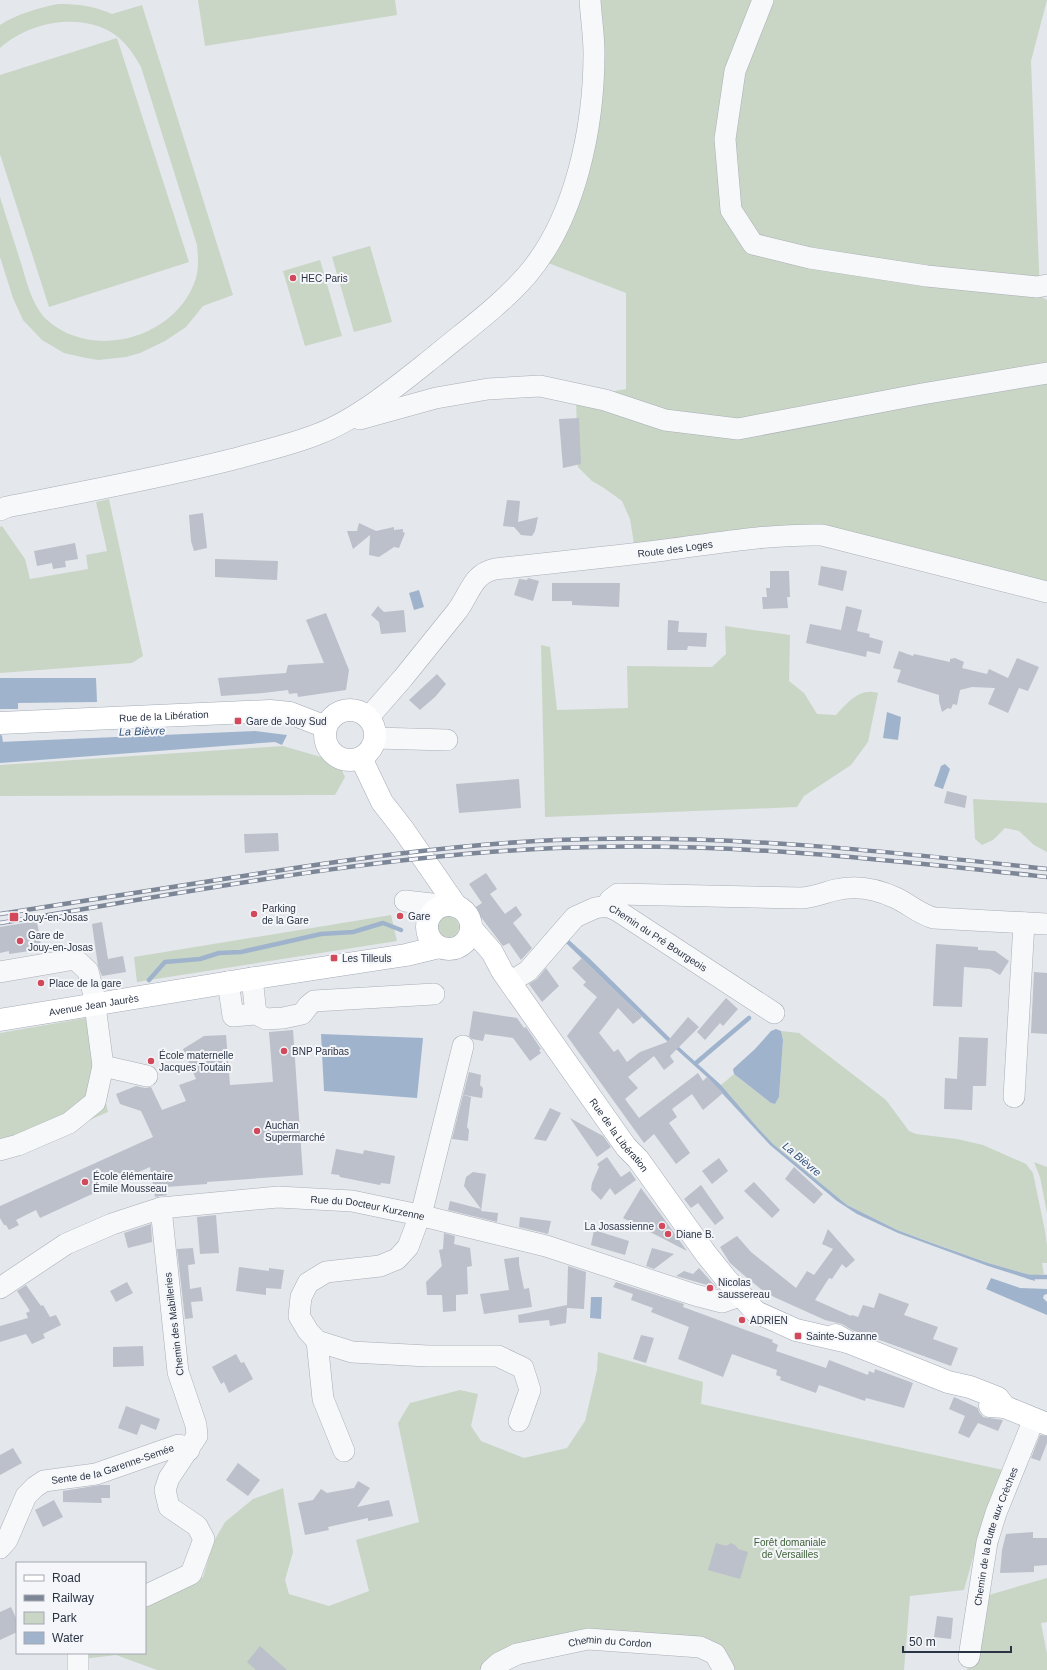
<svg xmlns="http://www.w3.org/2000/svg" width="1047" height="1670" viewBox="0 0 1047 1670" font-family="Arial,sans-serif">
<style>
.green{fill:#c9d6c5}
.water{fill:#9fb4cc}
.lines{fill:none;stroke-linecap:round;stroke-linejoin:round}
.stream{stroke:#9fb4cc;stroke-width:4.5}
.building{fill:#bbc0ca}
.minor-casing{stroke:#a9aeb7;stroke-width:22}
.major-casing{stroke:#a3abb8;stroke-width:23}
.minor{stroke:#f7f8fa;stroke-width:21}
.major{stroke:#fff;stroke-width:22}
.rail-casing{stroke:#7d8696;stroke-width:4.5}
.rail{stroke:#f4f6f9;stroke-width:3;stroke-dasharray:9;stroke-linecap:butt}
.poi-dot{fill:#d1495b;stroke:#f4f6f9;stroke-width:1.5}
.labels{text-anchor:middle;dominant-baseline:central;stroke-width:4;stroke-linejoin:round;paint-order:stroke}
.poi-label{font-size:10px;fill:#2b3445;stroke:#f4f6f9;text-anchor:start}
.street-label{font-size:10px;fill:#2b3445;stroke:#f4f6f9}
.park-label{font-size:10px;fill:#3f6138;stroke:#f4f6f9}
.water-label{font-size:11px;font-style:italic;fill:#34527a;stroke:#f4f6f9}
</style>
<rect width="100%" height="100%" fill="#e4e7ec"/>
<g class="green">
<polygon points="198,0 395,0 397,15 205,46"/>
<polygon points="587,0 1047,0 1031,61 1040,296 1047,300 1047,585 862,537 635,550 630,519 622,501 604,488 592,481 578,467 576,398 626,389 626,293 548,263 592,62"/>
<path d="M58 4C78 4 94 6 112 14L142 5 233 295 203 306 186 327 165 341 140 353 126 357 98 360 86 358 64 353 42 340 23 320 13 298 0 257V197C6 217 13 237 19 257 26 278 31 305 47 320 94 362 178 337 196 278 199 267 198 255 197 245L141 67C133 53 124 39 109 31 75 13 28 23 0 48V25C17 14 38 8 58 4Z"/>
<polygon points="117,38 189,262 49,307 0,154 0,75"/>
<polygon points="370,246 392,322 354,332 332,257"/>
<polygon points="320,260 342,336 305,346 283,271"/>
<polygon points="109,499 143,656 132,663 0,673 0,527 2,526 25,559 30,579 88,569 86,555 107,551 96,502"/>
<path d="M725 626 790 635 789 681 804 693 817 714 836 715C847 703 860 687 878 693L868 742 851 765 804 796 797 807 545 817 541 645 550 647 557 710 628 708 627 666 712 667 726 654Z"/>
<polygon points="283,746 338,762 345,777 335,795 0,796 0,765"/>
<polygon points="973,799 1047,803 1047,852 1034,845 1019,831 1005,828 993,840 982,845 975,839"/>
<polygon points="391,915 397,941 137,982 134,957"/>
<circle cx="448" cy="927" r="11"/>
<polygon points="86,1018 108,1112 0,1159 0,1033"/>
<polygon points="781,1031 799,1033 886,1100 909,1131 916,1134 957,1139 983,1145 1026,1164 1033,1173 1045,1231 1047,1246 1047,1263 1042,1263 1044,1274 1034,1276 988,1263 897,1230 847,1205 773,1144 758,1128 721,1085 734,1074 771,1103 775,1104 779,1097 783,1040"/>
<polygon points="1034,1162 1047,1167 1047,1213 1040,1177"/>
<polygon points="598,1352 703,1382 701,1404 1003,1470 982,1525 964,1590 910,1596 904,1670 728,1670 727,1659 586,1632 493,1660 481,1670 157,1670 116,1655 83,1659 84,1653 145,1653 145,1604 203,1577 214,1541 225,1522 253,1499 283,1488 293,1552 285,1580 289,1594 329,1606 369,1591 356,1540 419,1522 398,1423 410,1403 460,1390 478,1394 471,1426 481,1441 524,1458 567,1448 585,1421 597,1370"/>
<polygon points="1047,1578 1047,1622 1041,1623 1047,1654 1047,1670 967,1670 989,1595"/>
</g>
<g class="water">
<polygon points="419,590 424,607 414,610 409,593"/>
<polygon points="0,678 96,678 97,702 18,703 18,709 0,709"/>
<polygon points="887,712 901,717 898,740 883,738"/>
<polygon points="255,731 287,735 282,745 275,742 0,763 0,742"/>
<polygon points="945,764 950,769 943,789 934,786 941,766"/>
<polygon points="559,938 569,940 589,958 679,1047 721,1085 758,1128 773,1144 847,1205 897,1230 932,1243 988,1263 1034,1276 1035,1281 988,1266 898,1233 857,1214 837,1201 770,1145 707,1077 667,1041 567,944 557,941"/>
<polygon points="776,1029 781,1031 783,1040 779,1097 775,1104 771,1103 734,1074 733,1069 755,1049 771,1031"/>
<polygon points="321,1034 423,1038 417,1098 324,1091"/>
<polygon points="991,1278 1020,1288 1047,1289 1047,1294 1044,1295 1043,1298 1047,1302 1047,1315 986,1289"/>
<polygon points="591,1297 602,1297 601,1319 590,1318"/>
</g>
<g class="lines">
<g class="stream">
<polyline points="0,737 1,746"/>
<polyline points="149,980 165,962 200,959 219,953 241,952 321,934 353,932 383,923 401,930"/>
<polyline points="696,1063 749,1018"/>
<polyline points="1029,1277 1047,1277"/>
</g>
</g>
<g class="building">
<polygon points="579,418 581,464 563,468 559,419"/>
<polygon points="507,500 520,501 518,522 538,517 535,531 532,536 521,535 514,527 503,526"/>
<polygon points="203,513 207,548 194,551 191,541 189,515"/>
<polygon points="359,523 376,531 394,527 394,530 403,529 403,532 405,533 399,548 394,547 379,557 369,555 370,535 353,549 347,531 357,531"/>
<polygon points="75,543 78,559 65,561 66,567 53,569 52,563 37,566 34,551"/>
<polygon points="215,559 278,561 277,580 215,577"/>
<polygon points="821,566 847,571 843,591 818,585"/>
<polygon points="770,571 789,571 790,597 787,597 788,608 763,609 762,597 767,597 766,588 770,588"/>
<polygon points="528,578 539,581 533,601 514,595 519,579 527,580"/>
<polygon points="552,583 620,583 619,607 572,605 572,601 552,601"/>
<polygon points="378,606 384,612 404,610 406,632 381,634 379,622 371,615"/>
<polygon points="846,606 862,610 857,631 870,634 869,637 883,641 880,654 867,651 866,657 806,643 810,624 841,630"/>
<polygon points="326,613 349,670 346,690 298,697 297,693 289,694 288,690 263,693 221,696 218,678 286,673 288,665 324,663 306,620"/>
<polygon points="668,620 679,621 678,632 707,633 706,647 688,646 687,650 667,650"/>
<polygon points="899,651 913,656 914,654 950,662 950,659 955,658 964,662 962,668 987,674 989,669 1008,678 1017,658 1039,667 1028,691 1019,688 1008,713 988,704 995,688 972,687 960,690 957,705 953,704 951,709 948,708 942,712 939,701 939,695 897,682 901,670 893,668"/>
<polygon points="437,674 446,684 435,697 420,710 409,700"/>
<polygon points="519,779 521,808 459,813 456,784"/>
<polygon points="947,791 967,796 965,808 944,803"/>
<polygon points="278,833 279,851 245,853 244,834"/>
<polygon points="486,873 497,889 490,894 505,914 516,906 522,915 513,923 532,948 521,960 509,943 503,946 474,908 482,903 469,884"/>
<polygon points="37,921 41,946 28,948 29,951 23,952 9,954 9,951 0,953 0,927"/>
<polygon points="102,922 108,959 123,956 126,972 102,976 98,966 92,924"/>
<polygon points="936,944 978,947 978,950 995,951 1009,961 1000,975 990,969 964,967 962,1007 933,1006"/>
<polygon points="582,958 642,1017 633,1024 618,1008 599,1033 614,1052 618,1049 627,1062 640,1052 667,1042 688,1017 699,1027 670,1056 674,1062 664,1070 654,1056 628,1077 638,1088 625,1099 639,1118 698,1073 703,1081 707,1077 723,1093 703,1110 692,1094 672,1109 677,1117 669,1123 690,1153 676,1164 654,1134 644,1143 567,1036 597,997 583,985 586,982 572,968"/>
<polygon points="546,968 559,986 542,1002 529,984 537,979"/>
<polygon points="1034,972 1047,973 1047,1034 1031,1033"/>
<polygon points="726,998 738,1009 723,1026 720,1023 705,1040 697,1032"/>
<polygon points="473,1011 517,1018 524,1028 526,1027 541,1049 539,1050 541,1053 530,1061 513,1038 485,1034 483,1041 472,1039 469,1036"/>
<polygon points="293,1030 303,1175 207,1182 207,1184 166,1187 167,1195 155,1197 150,1167 123,1179 120,1173 100,1182 103,1189 40,1218 36,1210 16,1220 19,1225 9,1230 6,1225 4,1225 0,1218 0,1206 153,1137 141,1111 120,1104 116,1094 136,1086 145,1088 151,1087 162,1110 186,1101 179,1085 196,1079 183,1049 204,1036 226,1035 230,1085 273,1082 269,1032"/>
<polygon points="959,1037 988,1038 986,1086 973,1086 972,1110 944,1109 945,1078 957,1079"/>
<polygon points="469,1072 481,1075 480,1085 483,1088 482,1098 463,1095"/>
<polygon points="463,1095 471,1097 467,1127 469,1130 468,1141 452,1139"/>
<polygon points="550,1108 561,1113 546,1141 534,1139"/>
<polygon points="570,1118 603,1136 611,1147 597,1157"/>
<polygon points="336,1149 363,1154 364,1150 395,1156 390,1184 381,1183 380,1185 340,1177 339,1175 331,1174"/>
<polygon points="607,1157 621,1177 630,1171 636,1180 615,1195 610,1188 601,1200 591,1190 592,1183 599,1167 597,1164"/>
<polygon points="719,1158 728,1171 712,1184 702,1171"/>
<polygon points="794,1167 823,1194 814,1204 785,1179"/>
<polygon points="473,1172 486,1174 481,1211 498,1213 497,1222 448,1210 450,1201 481,1209 464,1186 466,1177"/>
<polygon points="754,1182 780,1210 772,1218 744,1191"/>
<polygon points="701,1185 724,1218 715,1225 698,1203 691,1208 684,1199"/>
<polygon points="641,1188 662,1216 687,1251 623,1218"/>
<polygon points="216,1215 219,1253 200,1254 197,1217"/>
<polygon points="520,1217 551,1221 548,1234 519,1227"/>
<polygon points="151,1224 152,1242 128,1248 124,1233"/>
<polygon points="828,1229 855,1260 846,1268 842,1264 832,1279 829,1278 815,1300 851,1316 852,1315 858,1317 863,1305 874,1308 879,1293 909,1304 904,1315 938,1327 933,1339 958,1348 951,1366 852,1330 842,1324 825,1320 774,1297 762,1290 746,1277 730,1263 720,1247 737,1236 751,1252 796,1288 807,1271 814,1275 833,1249 822,1244"/>
<polygon points="594,1230 629,1241 625,1255 591,1245"/>
<polygon points="444,1233 455,1236 454,1244 470,1248 472,1266 467,1267 468,1294 456,1295 456,1311 443,1312 442,1295 427,1295 426,1282 442,1266 439,1250 443,1249"/>
<polygon points="193,1248 195,1264 188,1265 190,1289 201,1287 203,1301 191,1302 193,1318 185,1319 177,1249"/>
<polygon points="652,1248 674,1254 654,1269 646,1266"/>
<polygon points="519,1257 519,1264 524,1289 529,1288 532,1307 484,1314 480,1294 509,1290 504,1259"/>
<polygon points="568,1266 586,1272 584,1309 567,1308 566,1323 550,1326 549,1320 519,1323 518,1315 567,1305"/>
<polygon points="239,1267 269,1271 269,1268 284,1270 281,1289 266,1288 266,1295 236,1291"/>
<polygon points="699,1268 717,1288 676,1276 684,1271 693,1274"/>
<polygon points="127,1282 133,1293 116,1302 110,1291"/>
<polygon points="616,1282 684,1304 683,1307 773,1340 772,1342 778,1345 776,1351 826,1368 829,1360 868,1375 869,1371 874,1373 875,1369 913,1383 904,1408 866,1398 865,1401 819,1385 816,1393 780,1380 781,1377 776,1375 777,1370 732,1354 723,1377 678,1359 689,1327 651,1312 653,1308 631,1300 633,1294 613,1287"/>
<polygon points="26,1285 41,1306 43,1305 50,1317 56,1315 61,1325 43,1334 45,1338 32,1344 26,1334 0,1342 0,1326 28,1318 26,1313 30,1311 17,1291"/>
<polygon points="641,1335 654,1338 646,1363 633,1359"/>
<polygon points="143,1346 144,1366 113,1367 113,1347"/>
<polygon points="236,1354 241,1363 244,1362 253,1379 229,1393 224,1382 221,1384 212,1367"/>
<polygon points="954,1397 978,1408 979,1412 983,1417 1003,1420 998,1431 978,1423 969,1438 958,1433 965,1416 949,1409"/>
<polygon points="126,1406 160,1419 156,1430 141,1424 137,1435 118,1428"/>
<polygon points="1040,1435 1047,1436 1047,1443 1040,1461 1031,1458"/>
<polygon points="13,1448 22,1463 0,1475 0,1455"/>
<polygon points="238,1463 260,1480 248,1496 226,1480"/>
<polygon points="358,1481 370,1488 357,1507 389,1500 393,1516 368,1521 368,1518 328,1527 329,1530 305,1535 298,1503 313,1500 321,1489 327,1493 354,1488"/>
<polygon points="100,1485 110,1485 110,1498 101,1498 102,1503 63,1502 63,1491"/>
<polygon points="54,1500 63,1517 43,1527 35,1510"/>
<polygon points="1033,1532 1033,1538 1047,1538 1047,1565 1034,1566 1034,1572 1000,1573 1002,1550 1006,1534"/>
<polygon points="716,1543 726,1546 731,1543 735,1545 738,1549 748,1552 740,1579 708,1570"/>
<polygon points="11,1607 17,1620 17,1632 0,1640 0,1612"/>
<polygon points="937,1616 953,1618 951,1639 934,1637"/>
<polygon points="260,1646 287,1670 256,1670 247,1662"/>
</g>
<g class="lines">
<defs>
<g id="minor">
<polyline points="763,0 735,71 725,139 731,210 753,244 810,258 927,276 1037,287 1047,285"/>
<polyline points="360,419 436,398 488,389 540,386 605,400 665,420 738,429 922,394 1047,373"/>
<path d="M0 510 7 507C83 492 159 478 234 459 262 451 291 445 318 434 358 419 401 383 435 356 466 330 500 306 527 275 576 218 594 126 594 53 594 35 591 17 590 0"/>
<path id="s1" d="M368 718 403 678 457 611C470 594 472 574 495 569 551 563 608 557 665 550 718 543 768 534 822 535L1047 592"/>
<polyline points="375,738 447,740"/>
<polyline points="405,901 432,904"/>
<path d="M607 906 610 900 618 894 802 898C814 897 824 893 835 890 855 885 877 889 896 898 909 904 919 914 934 918L1047 924"/>
<polyline points="0,972 75,959 88,971 96,1004"/>
<polyline points="252,978 256,1014"/>
<polyline points="228,982 233,1016 256,1014 266,1019 283,1018 302,1014 308,1006 314,1001 434,994"/>
<path id="s2" d="M510 982 528 971 575 917 595 908 607 906 618 911 774 1013"/>
<polyline points="96,1013 103,1066 147,1076"/>
<polyline points="1014,1097 1024,923"/>
<polyline points="0,1150 18,1145 69,1123 95,1102 103,1066"/>
<path id="s3" d="M0 1288 66 1244 112 1224 161 1208 278 1197 352 1201 419 1215 546 1246 695 1295 722 1302 742 1295"/>
<polyline points="317,1341 352,1352 428,1356 498,1356 523,1368 530,1390 519,1421"/>
<polyline points="344,1451 323,1399 317,1341 308,1331 299,1316 301,1297 308,1283 326,1272 380,1266 397,1259 408,1247 423,1207 463,1046"/>
<path id="s4" d="M0 1548 7 1540 26 1496 35 1487 44 1481 96 1474 179 1445 189 1450"/>
<polyline points="145,1596 191,1574 204,1539 197,1526 169,1507 165,1490 169,1478 197,1436 196,1425 178,1372 161,1208"/>
<polyline points="78,1653 78,1670"/>
<path id="s5" d="M969 1657 987 1542 996 1513 1034 1419"/>
<path id="s6" d="M491 1670 499 1663 517 1654 588 1639 700 1647 715 1654 724 1670"/>
</g>
<g id="major">
<circle cx="350" cy="735" r="25"/>
<path id="s7" d="M0 723 270 711 290 713 326 727"/>
<polyline points="361,758 382,802 403,829 457,907"/>
<circle cx="449" cy="927" r="22"/>
<path id="s8" d="M471 928 492 952 502 971 626 1147 638 1159 706 1254 727 1280 756 1312 796 1330 848 1342"/>
<path id="s9" d="M0 1020 262 977 406 955 439 947"/>
<polyline points="836,1335 848,1342 948,1382 970,1387 993,1396 998,1398 1005,1407"/>
<polyline points="990,1406 1005,1407 1047,1424"/>
</g>
</defs>
<use href="#minor" class="minor-casing"/>
<use href="#major" class="major-casing"/>
<use href="#minor" class="minor"/>
<use href="#major" class="major"/>
<defs>
<g id="rail">
<path d="M0 914C77 902 153 890 230 878 338 861 446 845 556 840 721 833 884 851 1047 869"/>
<path d="M0 923C184 893 369 856 556 848 722 841 882 859 1047 877"/>
</g>
</defs>
<use href="#rail" class="rail-casing"/>
<use href="#rail" class="rail"/>
</g>
<g class="poi-dot">
<circle cx="293" cy="278" r="4"/>
<rect x="234" y="717" width="8" height="8" rx="2"/>
<circle cx="254" cy="914" r="4"/>
<circle cx="400" cy="916" r="4"/>
<rect x="9" y="912" width="10" height="10" rx="2"/>
<circle cx="20" cy="941" r="4"/>
<rect x="330" y="954" width="8" height="8" rx="2"/>
<circle cx="41" cy="983" r="4"/>
<circle cx="284" cy="1051" r="4"/>
<circle cx="151" cy="1061" r="4"/>
<circle cx="257" cy="1131" r="4"/>
<circle cx="85" cy="1182" r="4"/>
<circle cx="662" cy="1226" r="4"/>
<circle cx="668" cy="1234" r="4"/>
<circle cx="710" cy="1288" r="4"/>
<circle cx="742" cy="1320" r="4"/>
<rect x="794" y="1332" width="8" height="8" rx="2"/>
</g>
<g class="labels">
<g class="poi-label">
<text x="301" y="278">HEC Paris</text>
<text x="246" y="721">Gare de Jouy Sud</text>
<text x="262" y="908">Parking<tspan x="262" dy="12">de la Gare</tspan></text>
<text x="408" y="916">Gare</text>
<text x="23" y="917">Jouy-en-Josas</text>
<text x="28" y="935">Gare de<tspan x="28" dy="12">Jouy-en-Josas</tspan></text>
<text x="342" y="958">Les Tilleuls</text>
<text x="49" y="983">Place de la gare</text>
<text x="292" y="1051">BNP Paribas</text>
<text x="159" y="1055">École maternelle<tspan x="159" dy="12">Jacques Toutain</tspan></text>
<text x="265" y="1125">Auchan<tspan x="265" dy="12">Supermarché</tspan></text>
<text x="93" y="1176">École élémentaire<tspan x="93" dy="12">Émile Mousseau</tspan></text>
<text x="654" y="1226" text-anchor="end">La Josassienne</text>
<text x="676" y="1234">Diane B.</text>
<text x="718" y="1282">Nicolas<tspan x="718" dy="12">saussereau</tspan></text>
<text x="750" y="1320">ADRIEN</text>
<text x="806" y="1336">Sainte-Suzanne</text>
</g>
<g class="street-label">
<text stroke="none"><textPath href="#s1" startOffset="379">Route des Loges</textPath></text>
<text stroke="none"><textPath href="#s7" startOffset="164">Rue de la Libération</textPath></text>
<text stroke="none"><textPath href="#s2" startOffset="187">Chemin du Pré Bourgeois</textPath></text>
<text stroke="none"><textPath href="#s9" startOffset="95">Avenue Jean Jaurès</textPath></text>
<text stroke="none"><textPath href="#s8" startOffset="255">Rue de la Libération</textPath></text>
<text stroke="none"><textPath href="#s3" startOffset="389">Rue du Docteur Kurzenne</textPath></text>
<text transform="translate(174 1324) rotate(-97)">Chemin des Mabilleries</text>
<text stroke="none"><textPath href="#s4" startOffset="153">Sente de la Garenne-Semée</textPath></text>
<text stroke="none"><textPath href="#s5" startOffset="124">Chemin de la Butte aux Crèches</textPath></text>
<text stroke="none"><textPath href="#s6" startOffset="125">Chemin du Cordon</textPath></text>
</g>
<g class="park-label">
<text x="790" y="1542">Forêt domaniale<tspan x="790" dy="12">de Versailles</tspan></text>
</g>
<g class="water-label">
<text transform="translate(142 731) rotate(-2)">La Bièvre</text>
<text transform="translate(802 1159) rotate(40)">La Bièvre</text>
</g>
</g>
<rect x="16" y="1562" width="130" height="92" fill="#f4f6f9" stroke="#a4a8b1"/>
<rect x="24" y="1575" width="20" height="6" fill="#ffffff" stroke="#a4a8b1"/>
<text x="52" y="1582" font-size="12" fill="#2b3445">Road</text>
<rect x="24" y="1595" width="20" height="6" fill="#7d8696" stroke="#a4a8b1"/>
<text x="52" y="1602" font-size="12" fill="#2b3445">Railway</text>
<rect x="24" y="1612" width="20" height="12" fill="#c9d6c5" stroke="#a4a8b1"/>
<text x="52" y="1622" font-size="12" fill="#2b3445">Park</text>
<rect x="24" y="1632" width="20" height="12" fill="#9fb4cc" stroke="#a4a8b1"/>
<text x="52" y="1642" font-size="12" fill="#2b3445">Water</text>
<path d="M903 1646v6h108v-6" fill="none" stroke="#2b3445" stroke-width="2"/>
<text x="909" y="1646" font-size="12" fill="#2b3445" stroke="#f4f6f9" stroke-width="3" paint-order="stroke">50 m</text>
</svg>
